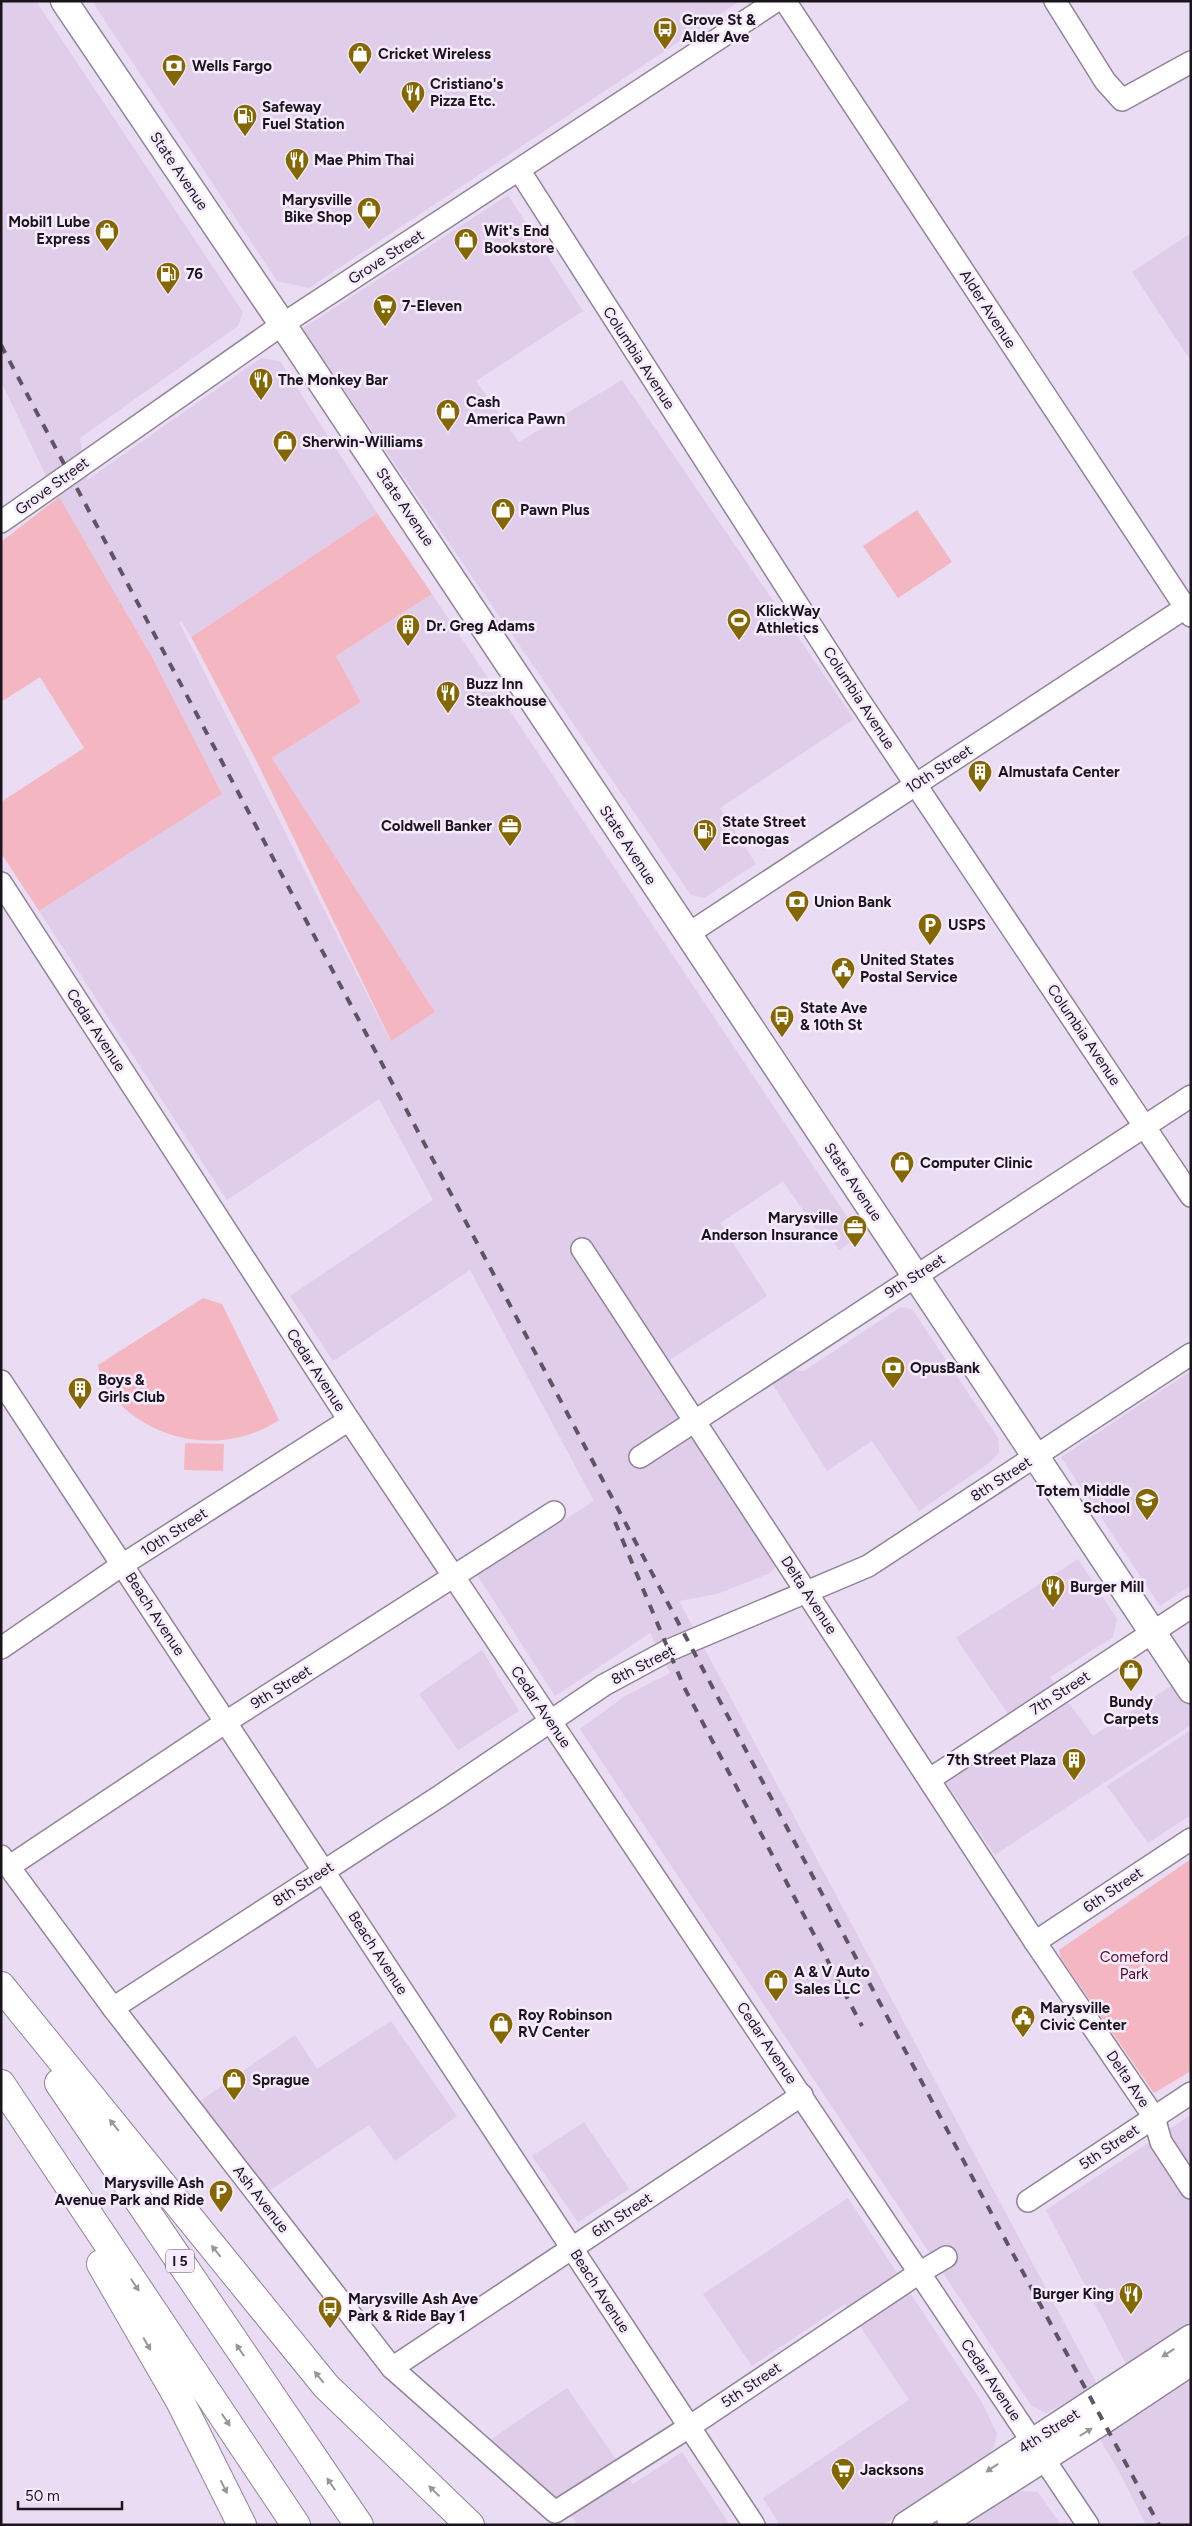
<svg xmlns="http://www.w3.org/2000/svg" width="1192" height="2526" viewBox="0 0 1192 2526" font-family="Figtree,sans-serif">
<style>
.built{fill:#dfcdea}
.green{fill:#f4b7c2}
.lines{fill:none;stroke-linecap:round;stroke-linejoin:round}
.minor-casing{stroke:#918499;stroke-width:24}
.major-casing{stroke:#918499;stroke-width:29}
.highway-casing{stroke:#918499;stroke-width:30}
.minor{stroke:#fff;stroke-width:21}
.major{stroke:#fff;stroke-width:26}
.highway{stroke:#fff;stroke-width:28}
.rail{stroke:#5d5562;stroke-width:4;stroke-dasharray:9 9;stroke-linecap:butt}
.oneway{fill:#989699}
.labels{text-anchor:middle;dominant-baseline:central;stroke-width:5;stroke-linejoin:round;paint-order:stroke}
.shield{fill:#f6ebfd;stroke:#5c5560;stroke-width:1}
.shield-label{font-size:14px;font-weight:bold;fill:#1a151d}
.poi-label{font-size:15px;font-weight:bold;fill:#1a151d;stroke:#f6ebfd;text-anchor:start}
.street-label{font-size:15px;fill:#1a151d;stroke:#f6ebfd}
.park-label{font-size:15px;fill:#530923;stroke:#f6ebfd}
</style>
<rect width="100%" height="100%" fill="#eadcf3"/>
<g class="built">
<polygon points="1,1 36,1 243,312 238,326 80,438 87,480 261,358 280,361 377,513 191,637 181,621 179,622 390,1040 435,1012 272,758 361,702 336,656 432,594 860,1236 839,1250 828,1235 819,1234 783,1181 720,1223 767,1296 653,1371 779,1563 770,1573 717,1594 679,1601 1120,2427 1191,2380 1191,2525 1146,2525 1117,2468 1075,2398 1046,2413 1031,2405 580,1729 625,1696 670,1673 650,1633 555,1696 474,1570 548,1521 552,1528 594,1501 470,1270 333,1361 290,1296 433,1200 379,1099 227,1200 39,911 222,794 153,659 46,476 1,381"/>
<polygon points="92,1 740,1 309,288 277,281"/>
<polygon points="508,195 583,311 476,381 519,442 622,380 854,719 720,808 756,864 704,898 691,895 302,329"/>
<polygon points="1191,233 1191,361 1132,272"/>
<polygon points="901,1307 912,1309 998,1438 999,1453 989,1463 919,1511 872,1441 827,1471 772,1383 790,1370 804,1371"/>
<polygon points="1191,1371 1191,1585 1160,1606 1061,1457"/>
<polygon points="1078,1559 1117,1619 1113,1637 1050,1677 1093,1736 1191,1673 1191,1725 995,1855 942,1777 1017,1727 956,1638"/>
<polygon points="482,1650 519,1711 458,1750 419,1694"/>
<polygon points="1191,1730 1191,1815 1148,1843 1107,1786"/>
<polygon points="391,2021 457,2116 395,2161 369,2125 266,2193 197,2103 295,2035 317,2069"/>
<polygon points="1191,2115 1191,2322 1126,2364 1046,2210"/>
<polygon points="584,2122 629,2189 578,2222 532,2156"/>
<polygon points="848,2198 981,2401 997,2434 994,2447 987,2456 883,2525 780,2525 763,2498 909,2400 845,2304 752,2366 703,2294"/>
<polygon points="567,2388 633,2484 682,2452 730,2525 576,2525 575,2520 490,2440"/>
<polygon points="1024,2491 1038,2492 1061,2525 967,2525 1014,2493"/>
</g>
<g class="green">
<polygon points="59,497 153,659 222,794 39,911 1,853 1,802 84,748 40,677 1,702 1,542"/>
<polygon points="917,510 952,562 898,598 863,546"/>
<polygon points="377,513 432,594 336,656 361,702 272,758 435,1012 391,1041 259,766 191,637"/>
<path d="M203 1298 222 1304 279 1420C231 1452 165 1446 123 1407 110 1395 100 1382 98 1365Z"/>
<polygon points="185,1443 224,1444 223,1471 184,1470"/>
<polygon points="1191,1859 1191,2071 1154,2093 1061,1958 1059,1950"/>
</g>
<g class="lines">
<defs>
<g id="minor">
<polyline points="785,1 1191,616"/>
<polyline points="1055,1 1105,81 1122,100 1191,62"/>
<polyline points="519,170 855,694 1191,1196"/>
<polyline points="1,522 283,324 776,1"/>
<polyline points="1,883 349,1420 1088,2525"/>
<polyline points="688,934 1191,604"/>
<polyline points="582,1249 1035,1942 1154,2117 1161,2142 1191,2188"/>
<polyline points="1,1381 754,2525"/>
<polyline points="640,1457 1191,1096"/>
<polyline points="1,1648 122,1565 349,1420"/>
<polyline points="930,1779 1191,1607"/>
<polyline points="1,1856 113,2008 392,2368 555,2512 689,2427 919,2273 946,2257"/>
<polyline points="10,1866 226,1722 554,1512"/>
<polyline points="1035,1942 1191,1839"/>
<polyline points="113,2008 440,1796 604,1685 667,1651 868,1566 1191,1354"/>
<polyline points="1028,2201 1191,2093"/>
<polyline points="392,2368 802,2095"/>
</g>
<g id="major">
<polyline points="64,1 293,340 1191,1690"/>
<polyline points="950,2518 1104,2420 1191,2362"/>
<polyline points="906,2525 1191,2338"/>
</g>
<g id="highway">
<polyline points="1,1986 326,2386 470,2525"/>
<polyline points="59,2083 359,2525"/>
<polyline points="1,2084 296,2525"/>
<polyline points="101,2264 180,2401 242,2525"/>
</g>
</defs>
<use href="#minor" class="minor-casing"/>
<use href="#major" class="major-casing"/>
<use href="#highway" class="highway-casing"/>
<use href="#minor" class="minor"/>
<use href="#major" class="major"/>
<use href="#highway" class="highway"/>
<g class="rail">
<polyline points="1,345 1005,2239 1159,2525"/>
<polyline points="615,1522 684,1687 862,2026"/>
</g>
</g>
<defs><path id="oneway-solid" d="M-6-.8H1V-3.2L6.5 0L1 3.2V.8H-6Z" transform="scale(1.25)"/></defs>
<g class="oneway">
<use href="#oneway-solid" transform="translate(114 2125) rotate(-129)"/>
<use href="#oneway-solid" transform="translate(216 2251) rotate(-129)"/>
<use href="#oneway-solid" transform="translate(135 2285) rotate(56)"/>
<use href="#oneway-solid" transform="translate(147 2344) rotate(60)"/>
<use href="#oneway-solid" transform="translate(240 2350) rotate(-124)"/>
<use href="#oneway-solid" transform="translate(1168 2353) rotate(147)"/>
<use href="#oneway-solid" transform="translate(319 2377) rotate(-129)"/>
<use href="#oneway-solid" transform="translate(226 2420) rotate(56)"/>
<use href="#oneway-solid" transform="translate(1086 2432) rotate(-32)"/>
<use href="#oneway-solid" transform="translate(992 2468) rotate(146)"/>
<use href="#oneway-solid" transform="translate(331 2484) rotate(-124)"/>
<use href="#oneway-solid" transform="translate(224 2487) rotate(63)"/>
<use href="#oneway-solid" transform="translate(434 2491) rotate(-136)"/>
</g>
<defs>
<symbol id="bus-pin" viewBox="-11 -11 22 30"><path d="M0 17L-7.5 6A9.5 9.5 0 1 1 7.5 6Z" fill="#856701" stroke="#f6ebfd"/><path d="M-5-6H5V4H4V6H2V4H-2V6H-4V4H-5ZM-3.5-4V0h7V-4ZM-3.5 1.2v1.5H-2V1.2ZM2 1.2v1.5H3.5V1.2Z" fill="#fff"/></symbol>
<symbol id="shop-pin" viewBox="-11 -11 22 30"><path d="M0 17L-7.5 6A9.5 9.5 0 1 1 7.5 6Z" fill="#856701" stroke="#f6ebfd"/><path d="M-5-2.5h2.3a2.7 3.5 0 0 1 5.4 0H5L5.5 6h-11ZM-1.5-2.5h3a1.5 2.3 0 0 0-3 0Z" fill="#fff"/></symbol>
<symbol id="bank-pin" viewBox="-11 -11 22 30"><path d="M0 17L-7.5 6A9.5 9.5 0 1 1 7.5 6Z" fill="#856701" stroke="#f6ebfd"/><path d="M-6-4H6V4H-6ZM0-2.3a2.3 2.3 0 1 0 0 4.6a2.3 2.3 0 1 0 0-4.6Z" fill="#fff"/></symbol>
<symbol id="restaurant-pin" viewBox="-11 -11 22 30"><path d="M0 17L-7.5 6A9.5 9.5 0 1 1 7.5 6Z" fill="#856701" stroke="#f6ebfd"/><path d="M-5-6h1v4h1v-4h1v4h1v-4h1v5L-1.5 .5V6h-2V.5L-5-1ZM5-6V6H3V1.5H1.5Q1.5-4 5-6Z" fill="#fff"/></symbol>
<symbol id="fuel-pin" viewBox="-11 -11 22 30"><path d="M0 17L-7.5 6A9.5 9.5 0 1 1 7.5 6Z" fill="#856701" stroke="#f6ebfd"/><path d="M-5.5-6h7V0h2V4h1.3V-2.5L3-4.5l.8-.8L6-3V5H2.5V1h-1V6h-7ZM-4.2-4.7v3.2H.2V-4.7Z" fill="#fff"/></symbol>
<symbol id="supermarket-pin" viewBox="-11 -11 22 30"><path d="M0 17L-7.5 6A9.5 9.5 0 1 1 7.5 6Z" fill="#856701" stroke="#f6ebfd"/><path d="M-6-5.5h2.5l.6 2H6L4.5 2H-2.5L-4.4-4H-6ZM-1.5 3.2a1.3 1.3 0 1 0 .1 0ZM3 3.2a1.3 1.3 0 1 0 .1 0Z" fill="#fff"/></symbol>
<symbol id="stadium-pin" viewBox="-11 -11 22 30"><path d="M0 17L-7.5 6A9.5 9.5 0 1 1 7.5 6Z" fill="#856701" stroke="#f6ebfd"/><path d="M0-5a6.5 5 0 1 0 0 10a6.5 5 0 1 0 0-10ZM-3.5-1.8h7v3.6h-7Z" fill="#fff"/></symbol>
<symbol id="building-pin" viewBox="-11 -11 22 30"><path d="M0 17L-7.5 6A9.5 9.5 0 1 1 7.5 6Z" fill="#856701" stroke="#f6ebfd"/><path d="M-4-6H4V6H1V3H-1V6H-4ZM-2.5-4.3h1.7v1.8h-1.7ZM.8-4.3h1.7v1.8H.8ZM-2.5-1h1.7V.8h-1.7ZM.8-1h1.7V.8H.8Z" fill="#fff"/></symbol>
<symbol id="office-pin" viewBox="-11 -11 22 30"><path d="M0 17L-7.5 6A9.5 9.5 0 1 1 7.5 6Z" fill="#856701" stroke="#f6ebfd"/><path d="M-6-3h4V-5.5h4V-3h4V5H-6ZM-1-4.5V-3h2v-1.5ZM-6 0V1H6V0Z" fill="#fff"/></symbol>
<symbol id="parking-pin" viewBox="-11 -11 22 30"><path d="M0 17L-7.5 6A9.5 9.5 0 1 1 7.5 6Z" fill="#856701" stroke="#f6ebfd"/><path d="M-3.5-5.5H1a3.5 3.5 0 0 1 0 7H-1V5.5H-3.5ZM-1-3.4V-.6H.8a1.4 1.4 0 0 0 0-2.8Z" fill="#fff"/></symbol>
<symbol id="civic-pin" viewBox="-11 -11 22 30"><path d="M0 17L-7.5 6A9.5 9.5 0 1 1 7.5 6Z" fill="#856701" stroke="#f6ebfd"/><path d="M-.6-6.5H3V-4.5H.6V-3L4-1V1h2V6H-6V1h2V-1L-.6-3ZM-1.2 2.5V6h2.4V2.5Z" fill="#fff"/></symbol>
<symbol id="school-pin" viewBox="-11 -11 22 30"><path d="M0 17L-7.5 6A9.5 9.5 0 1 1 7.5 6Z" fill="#856701" stroke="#f6ebfd"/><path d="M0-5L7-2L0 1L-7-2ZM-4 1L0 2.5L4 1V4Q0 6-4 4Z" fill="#fff"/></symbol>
</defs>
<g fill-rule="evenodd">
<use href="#bus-pin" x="651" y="15" width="28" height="38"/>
<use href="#shop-pin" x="346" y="40" width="28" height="38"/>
<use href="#bank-pin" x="160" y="52" width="28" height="38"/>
<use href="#restaurant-pin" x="399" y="79" width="28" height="38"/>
<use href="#fuel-pin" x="231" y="102" width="28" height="38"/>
<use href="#restaurant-pin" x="283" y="146" width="28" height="38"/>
<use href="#shop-pin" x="355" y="195" width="28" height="38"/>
<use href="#shop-pin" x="93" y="217" width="28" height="38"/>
<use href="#shop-pin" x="452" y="226" width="28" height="38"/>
<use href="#fuel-pin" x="154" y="260" width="28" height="38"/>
<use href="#supermarket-pin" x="371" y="292" width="28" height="38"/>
<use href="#restaurant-pin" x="247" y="366" width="28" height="38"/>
<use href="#shop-pin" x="434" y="397" width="28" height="38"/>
<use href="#shop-pin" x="271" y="428" width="28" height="38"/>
<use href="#shop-pin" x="489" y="496" width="28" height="38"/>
<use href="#stadium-pin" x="725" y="606" width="28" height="38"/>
<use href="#building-pin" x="394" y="612" width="28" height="38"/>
<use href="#restaurant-pin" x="434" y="679" width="28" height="38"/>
<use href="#building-pin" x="966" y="758" width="28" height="38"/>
<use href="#office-pin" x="496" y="812" width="28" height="38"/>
<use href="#fuel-pin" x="691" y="817" width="28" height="38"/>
<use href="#bank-pin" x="783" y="888" width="28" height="38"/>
<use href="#parking-pin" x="916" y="911" width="28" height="38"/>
<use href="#civic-pin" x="829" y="955" width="28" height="38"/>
<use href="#bus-pin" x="768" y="1003" width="28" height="38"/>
<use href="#shop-pin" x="888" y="1149" width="28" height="38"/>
<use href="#office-pin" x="841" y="1213" width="28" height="38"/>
<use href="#bank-pin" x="879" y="1354" width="28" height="38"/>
<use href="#building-pin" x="66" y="1375" width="28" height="38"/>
<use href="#school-pin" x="1133" y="1486" width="28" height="38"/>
<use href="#restaurant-pin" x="1039" y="1573" width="28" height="38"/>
<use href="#shop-pin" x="1117" y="1657" width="28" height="38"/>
<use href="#building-pin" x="1060" y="1746" width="28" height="38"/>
<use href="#shop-pin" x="762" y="1967" width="28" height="38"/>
<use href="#civic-pin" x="1009" y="2003" width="28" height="38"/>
<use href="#shop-pin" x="487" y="2010" width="28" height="38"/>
<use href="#shop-pin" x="220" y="2066" width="28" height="38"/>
<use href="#parking-pin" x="207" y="2178" width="28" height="38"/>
<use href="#restaurant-pin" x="1117" y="2280" width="28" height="38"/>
<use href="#bus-pin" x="316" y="2294" width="28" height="38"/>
<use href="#supermarket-pin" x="829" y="2456" width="28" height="38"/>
</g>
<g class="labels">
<rect class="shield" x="166" y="2249.5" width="28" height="23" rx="4"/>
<g class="shield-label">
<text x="180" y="2261">I 5</text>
</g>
<g class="poi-label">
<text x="682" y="20">Grove St &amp;<tspan x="682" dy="17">Alder Ave</tspan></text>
<text x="378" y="54">Cricket Wireless</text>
<text x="192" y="66">Wells Fargo</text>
<text x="430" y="84">Cristiano's<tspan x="430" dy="17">Pizza Etc.</tspan></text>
<text x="262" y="107">Safeway<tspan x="262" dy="17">Fuel Station</tspan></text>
<text x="314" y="160">Mae Phim Thai</text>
<text x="352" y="200" text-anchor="end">Marysville<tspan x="352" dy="17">Bike Shop</tspan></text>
<text x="90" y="222" text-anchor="end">Mobil1 Lube<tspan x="90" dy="17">Express</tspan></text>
<text x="484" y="231">Wit's End<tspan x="484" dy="17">Bookstore</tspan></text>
<text x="186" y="274">76</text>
<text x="402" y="306">7-Eleven</text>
<text x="278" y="380">The Monkey Bar</text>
<text x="466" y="402">Cash<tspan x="466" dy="17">America Pawn</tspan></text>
<text x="302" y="442">Sherwin-Williams</text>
<text x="520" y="510">Pawn Plus</text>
<text x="756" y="611">KlickWay<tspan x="756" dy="17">Athletics</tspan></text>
<text x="426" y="626">Dr. Greg Adams</text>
<text x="466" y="684">Buzz Inn<tspan x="466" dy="17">Steakhouse</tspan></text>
<text x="998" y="772">Almustafa Center</text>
<text x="722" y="822">State Street<tspan x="722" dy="17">Econogas</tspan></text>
<text x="492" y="826" text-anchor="end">Coldwell Banker</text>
<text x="814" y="902">Union Bank</text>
<text x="948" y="925">USPS</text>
<text x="860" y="960">United States<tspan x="860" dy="17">Postal Service</tspan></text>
<text x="800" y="1008">State Ave<tspan x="800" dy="17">&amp; 10th St</tspan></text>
<text x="920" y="1163">Computer Clinic</text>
<text x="838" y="1218" text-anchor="end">Marysville<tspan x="838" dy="17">Anderson Insurance</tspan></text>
<text x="910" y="1368">OpusBank</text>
<text x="98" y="1380">Boys &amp;<tspan x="98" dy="17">Girls Club</tspan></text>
<text x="1130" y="1491" text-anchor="end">Totem Middle<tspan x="1130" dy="17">School</tspan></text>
<text x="1070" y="1587">Burger Mill</text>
<text x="1131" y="1702" text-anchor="middle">Bundy<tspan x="1131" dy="17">Carpets</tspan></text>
<text x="1056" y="1760" text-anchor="end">7th Street Plaza</text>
<text x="794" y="1972">A &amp; V Auto<tspan x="794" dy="17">Sales LLC</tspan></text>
<text x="1040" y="2008">Marysville<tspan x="1040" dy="17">Civic Center</tspan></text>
<text x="518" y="2015">Roy Robinson<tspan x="518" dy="17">RV Center</tspan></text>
<text x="252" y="2080">Sprague</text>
<text x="204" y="2183" text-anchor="end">Marysville Ash<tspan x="204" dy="17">Avenue Park and Ride</tspan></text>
<text x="1114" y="2294" text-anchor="end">Burger King</text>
<text x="348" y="2299">Marysville Ash Ave<tspan x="348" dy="17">Park &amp; Ride Bay 1</tspan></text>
<text x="860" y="2470">Jacksons</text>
</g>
<g class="street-label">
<text transform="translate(179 171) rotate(56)">State Avenue</text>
<text transform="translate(386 257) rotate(-33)">Grove Street</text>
<text transform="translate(988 309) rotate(57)">Alder Avenue</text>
<text transform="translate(639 358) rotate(57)">Columbia Avenue</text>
<text transform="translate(52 486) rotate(-36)">Grove Street</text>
<text transform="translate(405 507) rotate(56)">State Avenue</text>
<text transform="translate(859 698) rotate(57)">Columbia Avenue</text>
<text transform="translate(939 769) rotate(-33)">10th Street</text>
<text transform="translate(628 845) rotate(57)">State Avenue</text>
<text transform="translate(96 1030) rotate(57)">Cedar Avenue</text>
<text transform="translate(1084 1035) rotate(56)">Columbia Avenue</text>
<text transform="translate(853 1182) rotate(56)">State Avenue</text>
<text transform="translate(915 1276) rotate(-33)">9th Street</text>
<text transform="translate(316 1370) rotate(57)">Cedar Avenue</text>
<text transform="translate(1001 1479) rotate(-33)">8th Street</text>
<text transform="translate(174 1532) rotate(-33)">10th Street</text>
<text transform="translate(809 1595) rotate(57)">Delta Avenue</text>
<text transform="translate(155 1614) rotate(57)">Beach Avenue</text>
<text transform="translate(643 1665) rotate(-27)">8th Street</text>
<text transform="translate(281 1687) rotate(-32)">9th Street</text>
<text transform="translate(1060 1693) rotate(-33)">7th Street</text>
<text transform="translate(541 1707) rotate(56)">Cedar Avenue</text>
<text transform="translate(303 1884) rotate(-33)">8th Street</text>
<text transform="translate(1113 1890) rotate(-34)">6th Street</text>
<text transform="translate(378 1953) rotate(57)">Beach Avenue</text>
<text transform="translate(767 2043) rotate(56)">Cedar Avenue</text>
<text transform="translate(1128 2079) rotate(56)">Delta Ave</text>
<text transform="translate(1109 2147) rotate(-34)">5th Street</text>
<text transform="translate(261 2199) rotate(52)">Ash Avenue</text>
<text transform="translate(622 2215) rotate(-33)">6th Street</text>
<text transform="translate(600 2291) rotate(57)">Beach Avenue</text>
<text transform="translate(991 2380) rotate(56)">Cedar Avenue</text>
<text transform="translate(751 2385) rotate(-34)">5th Street</text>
<text transform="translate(1049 2431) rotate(-33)">4th Street</text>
</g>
<g class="park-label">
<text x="1134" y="1957">Comeford<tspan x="1134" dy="17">Park</tspan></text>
</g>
</g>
<rect width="1192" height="2526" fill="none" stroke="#1a151d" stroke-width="5"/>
<path d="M18 2501v8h104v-8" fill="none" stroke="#1a151d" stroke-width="2.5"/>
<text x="25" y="2501" font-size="15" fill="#1a151d" stroke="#f6ebfd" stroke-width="4" paint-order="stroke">50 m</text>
</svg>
